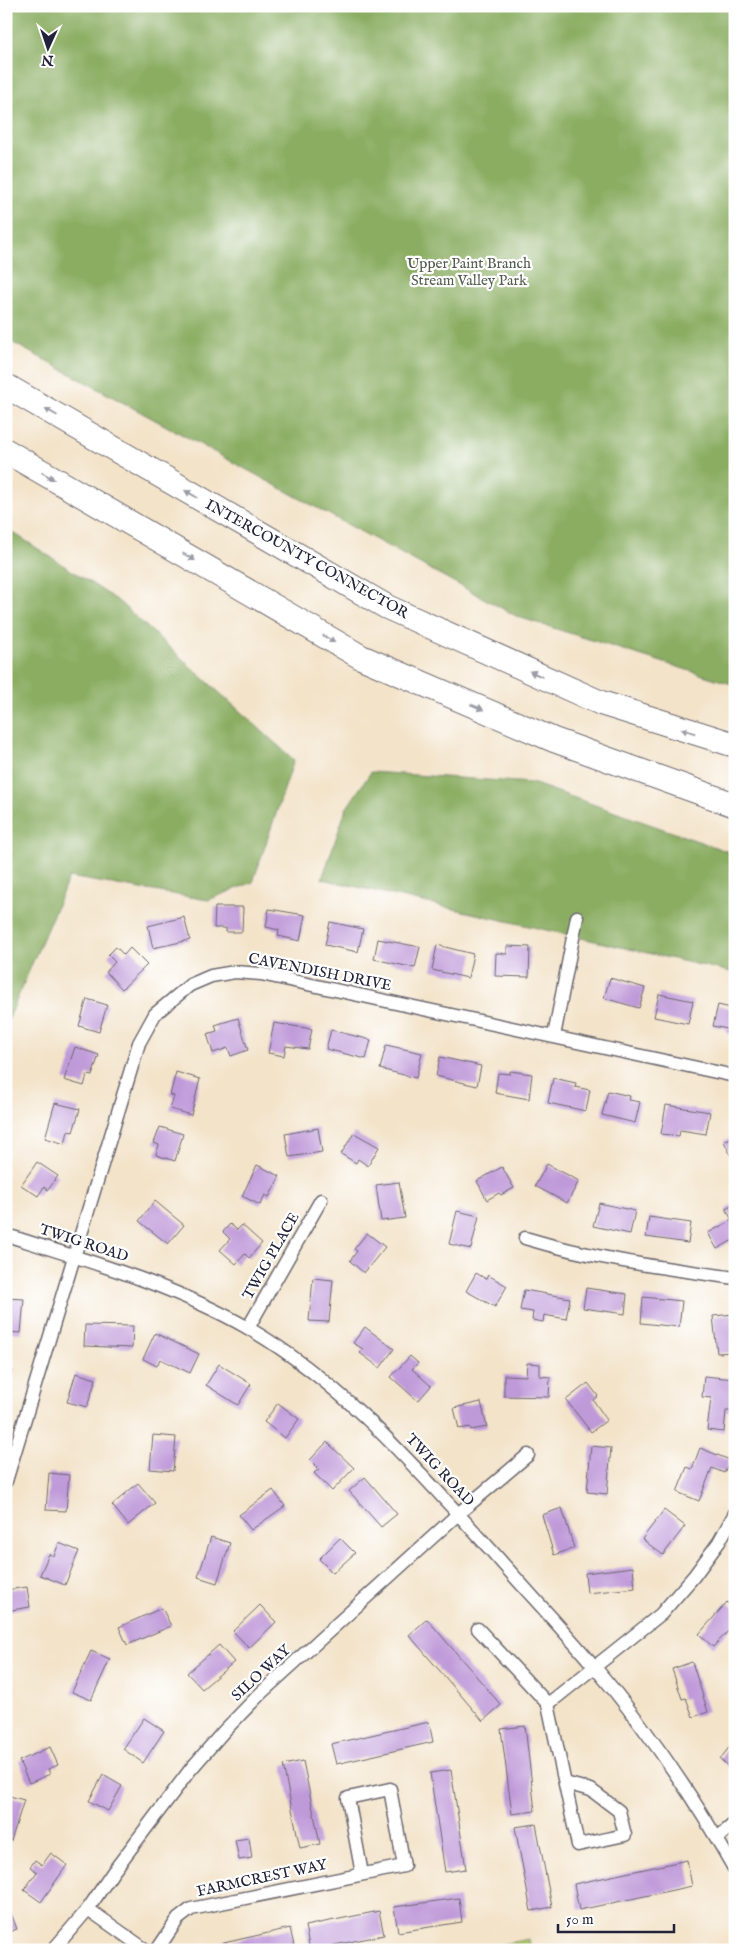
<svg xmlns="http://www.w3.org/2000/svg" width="741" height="1956" viewBox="0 0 741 1956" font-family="'IM FELL English',serif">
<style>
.green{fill:#aec970;stroke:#687656}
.forest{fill:#8aad62;stroke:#56684e}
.building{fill:#bf9ad9}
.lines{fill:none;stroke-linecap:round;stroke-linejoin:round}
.minor-casing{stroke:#6b666d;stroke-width:15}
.motorway-casing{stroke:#6b666d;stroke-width:26}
.minor{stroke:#fff;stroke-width:12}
.motorway{stroke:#fff;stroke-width:24}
.oneway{fill:#9c9ca7}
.labels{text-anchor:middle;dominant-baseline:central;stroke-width:4.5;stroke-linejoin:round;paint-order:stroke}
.park-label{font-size:15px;fill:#535c4e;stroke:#fff}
.street-label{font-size:15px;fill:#22223b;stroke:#fff}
</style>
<rect width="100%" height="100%" fill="#fff"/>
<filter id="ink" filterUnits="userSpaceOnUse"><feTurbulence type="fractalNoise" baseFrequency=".02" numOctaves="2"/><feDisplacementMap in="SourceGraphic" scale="10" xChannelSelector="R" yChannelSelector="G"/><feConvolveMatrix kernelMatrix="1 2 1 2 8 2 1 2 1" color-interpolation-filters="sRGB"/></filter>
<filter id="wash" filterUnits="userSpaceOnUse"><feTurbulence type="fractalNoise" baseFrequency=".0096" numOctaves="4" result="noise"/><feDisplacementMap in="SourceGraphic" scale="20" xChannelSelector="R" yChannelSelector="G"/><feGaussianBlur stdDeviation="1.12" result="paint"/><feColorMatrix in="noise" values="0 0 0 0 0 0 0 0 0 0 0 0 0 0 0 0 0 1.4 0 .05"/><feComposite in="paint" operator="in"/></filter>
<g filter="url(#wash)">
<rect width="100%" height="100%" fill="#f3e3c9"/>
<polygon class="green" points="528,1939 530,1950 483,1950 485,1948"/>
<g class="forest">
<polygon points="6,6 735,6 735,685 518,617 6,339"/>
<polygon points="6,528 117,600 294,760 253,882 208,900 69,877 6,1025"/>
<polygon points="371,772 532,783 735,854 735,973 322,879 346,809"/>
</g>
<g id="blocks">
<g class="building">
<polygon points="215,907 243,907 242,932 226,932 226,928 214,928"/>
<polygon points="269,909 305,915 300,941 278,936 279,930 266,927"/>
<polygon points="184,917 190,940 153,948 148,926"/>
<polygon points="330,922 363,929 358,952 325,945"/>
<polygon points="378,939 420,947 415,968 374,959"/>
<polygon points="437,945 473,954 468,978 432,970"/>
<polygon points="507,946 530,947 529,977 495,976 496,953 507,954"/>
<polygon points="116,947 124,955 130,948 147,965 122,989 106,972 115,962 108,955"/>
<polygon points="610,978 645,988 639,1008 604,998"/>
<polygon points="659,994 693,1001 688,1024 654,1017"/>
<polygon points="87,999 107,1005 99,1032 79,1026"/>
<polygon points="718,1005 735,1009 735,1035 726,1033 727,1029 713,1026"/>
<polygon points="238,1018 248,1050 231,1056 228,1048 213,1053 207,1034 217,1031 215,1025"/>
<polygon points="274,1023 312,1029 308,1049 286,1046 284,1056 268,1053"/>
<polygon points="331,1030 371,1040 366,1059 326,1049"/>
<polygon points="386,1045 422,1053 416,1078 380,1069"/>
<polygon points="75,1047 99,1055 92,1076 87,1075 84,1086 64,1080"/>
<polygon points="440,1057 481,1066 477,1086 436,1076"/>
<polygon points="510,1071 532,1074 529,1099 495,1093 498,1073 510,1074"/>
<polygon points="176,1072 200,1079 191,1115 170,1109 174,1096 170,1095"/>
<polygon points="553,1078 576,1083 575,1087 590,1090 586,1111 548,1103"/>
<polygon points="608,1091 630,1096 629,1100 640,1102 635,1123 602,1115"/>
<polygon points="55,1103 80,1109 73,1132 68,1131 65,1144 45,1138"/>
<polygon points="666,1105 710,1112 706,1134 680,1130 679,1136 661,1134"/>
<polygon points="160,1127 183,1134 175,1161 156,1155 159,1145 154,1143"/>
<polygon points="318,1128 322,1152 289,1157 285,1134"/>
<polygon points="354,1133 379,1147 368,1166 358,1159 356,1163 341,1154"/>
<polygon points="735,1136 735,1165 724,1141"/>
<polygon points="37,1162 58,1176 48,1190 44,1187 38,1196 21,1185"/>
<polygon points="547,1164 579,1181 567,1203 535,1186"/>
<polygon points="257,1165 280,1176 269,1197 265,1195 260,1205 242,1196"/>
<polygon points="502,1167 514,1188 501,1195 499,1193 487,1200 477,1181"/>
<polygon points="399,1182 405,1218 381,1221 376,1185"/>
<polygon points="155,1201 184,1225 168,1244 139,1221"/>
<polygon points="599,1203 635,1211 630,1234 593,1226"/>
<polygon points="735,1204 735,1239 717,1249 708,1233 732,1220 726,1209"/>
<polygon points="457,1211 479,1216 471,1249 449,1244"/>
<polygon points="649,1217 691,1223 688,1243 646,1237"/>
<polygon points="230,1224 237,1230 242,1225 262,1243 249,1258 245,1254 236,1264 220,1250 230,1239 223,1232"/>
<polygon points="367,1233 385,1247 364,1273 350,1261 357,1251 354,1249"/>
<polygon points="476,1273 486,1279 488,1275 507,1286 495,1307 466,1291"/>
<polygon points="313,1278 333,1280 329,1322 309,1321"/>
<polygon points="586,1288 627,1294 625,1314 583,1308"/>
<polygon points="524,1290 570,1298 566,1319 544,1315 543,1322 532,1320 533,1312 520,1310"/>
<polygon points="643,1297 682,1301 679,1327 641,1323"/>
<polygon points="6,1298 24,1299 21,1333 6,1332"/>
<polygon points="734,1314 735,1352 717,1353 713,1316"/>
<polygon points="85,1325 133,1326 132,1348 84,1346"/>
<polygon points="365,1327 394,1349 380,1368 360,1353 363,1349 353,1343"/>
<polygon points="155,1333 199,1354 190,1373 160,1359 157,1366 143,1359"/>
<polygon points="6,1356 10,1358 7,1368 12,1370 7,1387"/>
<polygon points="410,1356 418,1363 412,1369 431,1386 418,1401 391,1377"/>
<polygon points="527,1363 540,1364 540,1376 550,1377 549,1397 504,1396 504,1375 526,1376"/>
<polygon points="219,1364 251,1384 238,1405 206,1385"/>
<polygon points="76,1373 96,1379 87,1407 67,1402"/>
<polygon points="704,1376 735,1379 732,1411 726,1411 724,1432 707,1430 711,1398 702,1397"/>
<polygon points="588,1383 598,1396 593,1400 607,1420 591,1432 566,1400"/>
<polygon points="481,1402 487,1427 471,1430 470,1427 459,1429 454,1408"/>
<polygon points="278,1403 299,1419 285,1438 264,1422"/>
<polygon points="153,1435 176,1437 173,1471 150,1469"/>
<polygon points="327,1442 354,1468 332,1491 314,1473 319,1469 310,1460"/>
<polygon points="591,1446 611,1448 607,1494 587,1492"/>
<polygon points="700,1448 730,1460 724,1473 712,1468 699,1501 677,1492 687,1467 692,1469"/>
<polygon points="49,1473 69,1475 66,1511 46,1510"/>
<polygon points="365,1477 397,1514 381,1527 349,1491"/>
<polygon points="138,1483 155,1503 128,1525 112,1505"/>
<polygon points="273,1490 285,1506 251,1530 239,1515"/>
<polygon points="562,1508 574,1548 554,1555 542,1515"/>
<polygon points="664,1510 685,1526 663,1555 642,1539"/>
<polygon points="211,1537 230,1543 217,1583 198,1577"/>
<polygon points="340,1538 355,1553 333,1573 319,1559"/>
<polygon points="59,1543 79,1551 65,1585 40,1575 49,1554 54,1556"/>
<polygon points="633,1567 635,1588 587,1593 585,1573"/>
<polygon points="27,1587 30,1607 6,1611 6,1590"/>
<polygon points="727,1602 735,1609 735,1624 713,1647 699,1634"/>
<polygon points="260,1605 276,1622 249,1648 233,1631"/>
<polygon points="162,1608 171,1626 127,1645 119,1627"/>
<polygon points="427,1619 501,1705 483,1721 409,1635"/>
<polygon points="219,1645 234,1662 202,1689 187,1673"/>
<polygon points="91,1651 110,1659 91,1700 72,1692"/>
<polygon points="692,1662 708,1712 693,1717 686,1698 682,1699 672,1669"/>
<polygon points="144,1718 164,1731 143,1763 123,1749"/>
<polygon points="429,1722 433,1742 336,1764 331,1744"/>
<polygon points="525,1726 535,1811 512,1814 501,1729"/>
<polygon points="735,1740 735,1773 720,1759"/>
<polygon points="50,1747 58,1765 48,1769 50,1774 29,1783 19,1761"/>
<polygon points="303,1761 320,1844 300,1848 283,1765"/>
<polygon points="451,1770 466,1869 445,1872 430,1773"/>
<polygon points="103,1775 122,1786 108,1811 89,1801"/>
<polygon points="6,1795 24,1800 11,1841 6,1839"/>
<polygon points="536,1824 552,1907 531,1911 515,1827"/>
<polygon points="249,1838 252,1858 239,1860 235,1840"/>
<polygon points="51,1853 67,1865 41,1902 24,1890 37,1872 30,1867 35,1860 42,1865"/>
<polygon points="687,1860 692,1886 579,1910 574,1884"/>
<polygon points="459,1898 462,1922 398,1932 394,1907"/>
<polygon points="8,1906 17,1929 6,1933 6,1907"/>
<polygon points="379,1911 384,1935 310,1950 305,1926"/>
<polygon points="290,1928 295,1950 216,1950 215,1945"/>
</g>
</g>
</g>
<g filter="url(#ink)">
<use href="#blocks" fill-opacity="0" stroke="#6b666d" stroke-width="1"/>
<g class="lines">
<defs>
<g id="minor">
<polyline points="554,1036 577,917"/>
<path d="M6 1235C89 1261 173 1285 248 1328 345 1384 416 1468 490 1549 524 1588 560 1626 593 1665 646 1727 695 1799 735 1870"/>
<path d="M525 1238C594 1259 664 1268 735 1278"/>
<polyline points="248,1328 321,1200"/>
<polyline points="6,1481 139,1043 155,1014 190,985 211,976 235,972 261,974 730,1075 735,1077"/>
<polyline points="478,1629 548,1704 578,1845 625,1835 619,1811 591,1790 565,1783"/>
<polyline points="548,1704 661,1614 694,1576 719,1542 735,1513"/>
<polyline points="717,1838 735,1823"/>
<polyline points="88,1909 146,1950"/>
<polyline points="53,1950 88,1909 113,1872 190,1770 224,1731 261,1693 458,1514 528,1455"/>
<polyline points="157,1950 178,1919 191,1909 404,1866 390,1789 348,1798 362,1874"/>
</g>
<g id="motorway">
<polyline points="6,386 387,607 601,703 735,745"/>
<polyline points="6,451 361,657 554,740 735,805"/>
</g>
</defs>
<use href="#minor" class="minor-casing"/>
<use href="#motorway" class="motorway-casing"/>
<use href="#minor" class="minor"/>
<use href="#motorway" class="motorway"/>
</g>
<defs><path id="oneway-solid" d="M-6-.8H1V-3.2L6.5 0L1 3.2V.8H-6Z" transform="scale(1.25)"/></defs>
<g class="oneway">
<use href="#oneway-solid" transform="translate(51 412) rotate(-150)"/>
<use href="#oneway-solid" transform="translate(48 476) rotate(30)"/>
<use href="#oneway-solid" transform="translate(191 494) rotate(-150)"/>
<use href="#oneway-solid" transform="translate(189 557) rotate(30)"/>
<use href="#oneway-solid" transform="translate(329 639) rotate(30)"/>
<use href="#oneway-solid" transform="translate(536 674) rotate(-156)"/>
<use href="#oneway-solid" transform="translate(477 707) rotate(23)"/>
<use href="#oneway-solid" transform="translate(688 731) rotate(-163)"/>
</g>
</g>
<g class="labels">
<g class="park-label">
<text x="469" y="263">Upper Paint Branch<tspan x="469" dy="17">Stream Valley Park</tspan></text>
</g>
<g class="street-label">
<text transform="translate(307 559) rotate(29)">INTERCOUNTY CONNECTOR</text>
<text transform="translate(320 972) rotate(11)">CAVENDISH DRIVE</text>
<text transform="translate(84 1243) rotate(18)">TWIG ROAD</text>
<text transform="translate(271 1256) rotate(-60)">TWIG PLACE</text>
<text transform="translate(440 1470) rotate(47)">TWIG ROAD</text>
<text transform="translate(261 1673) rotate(-43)">SILO WAY</text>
<text transform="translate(262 1878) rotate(-12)">FARMCREST WAY</text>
</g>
</g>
<rect width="741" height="1956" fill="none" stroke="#fff" stroke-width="25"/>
<g transform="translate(48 48) rotate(183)" stroke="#ffffff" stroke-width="4" paint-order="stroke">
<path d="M0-4L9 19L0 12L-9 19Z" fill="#22223b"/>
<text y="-8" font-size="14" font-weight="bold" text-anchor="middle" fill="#22223b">N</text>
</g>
<path d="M558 1924v8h116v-8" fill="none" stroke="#22223b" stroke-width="2.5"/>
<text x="566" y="1924" font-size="15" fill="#22223b" stroke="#ffffff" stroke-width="4" paint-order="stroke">50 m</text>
</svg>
